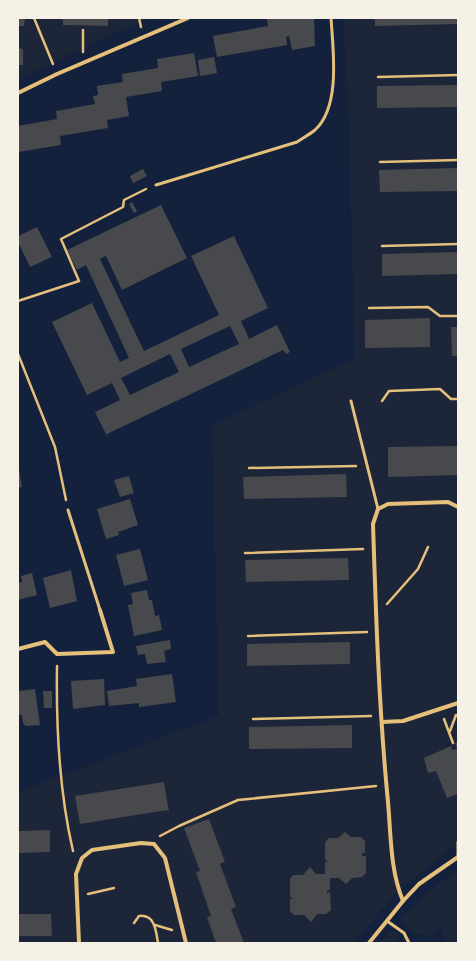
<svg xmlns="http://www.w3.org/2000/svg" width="476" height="961" viewBox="0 0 476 961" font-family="'Fira Sans Condensed',sans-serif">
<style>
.green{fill:#1d2539}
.building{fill:#48494c;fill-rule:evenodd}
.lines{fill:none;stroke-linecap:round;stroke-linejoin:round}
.path{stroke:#e5c07b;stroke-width:2.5}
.service{stroke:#e5c07b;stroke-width:3}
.minor{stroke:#e5c07b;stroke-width:4}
</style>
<rect width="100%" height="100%" fill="#14213d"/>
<g class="green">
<polygon points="18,18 150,18 86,46 18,80"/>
<polygon points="343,18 458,18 458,843 398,891 353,943 18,943 18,792 219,716 212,426 355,358 348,98"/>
<polygon points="458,869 458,943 447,943 440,928 428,936 415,933 400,919 425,895"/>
<polygon points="389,932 397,932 400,935 394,943 380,943"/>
</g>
<g class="building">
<polygon points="18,18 25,18 24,26 18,26"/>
<polygon points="63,18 108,18 108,26 63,25"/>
<polygon points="267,18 314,18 315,46 292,50 289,36 286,37 287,45 217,57 213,36 268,26"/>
<polygon points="375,18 458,18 458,24 375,26"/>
<polygon points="18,48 23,49 23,65 18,65"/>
<polygon points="194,53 198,76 161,82 162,91 126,97 129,116 107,120 108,128 60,136 61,145 18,152 18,126 57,119 56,111 95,104 93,96 98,95 97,86 123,82 122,74 158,68 157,59"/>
<polygon points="214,57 217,73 200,76 198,60"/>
<polygon points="458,85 458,107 377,108 377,86"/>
<polygon points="458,168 458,191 380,192 379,170"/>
<polygon points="143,169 147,176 133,183 130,176"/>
<polygon points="132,202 137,211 134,213 129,204"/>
<path d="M161 205 187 258 122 290 106 256 100 259 144 351 219 315 191 256 234 236 268 308 241 321 249 339 277 325 290 352 286 354 283 350 107 434 108 438 95 412 120 400 112 383 87 395 52 322 92 303 120 362 129 358 86 265 77 270 67 250ZM230 326 239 344 189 367 181 349ZM170 354 179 372 130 395 121 378Z"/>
<polygon points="37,227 52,257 30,267 18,242 18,236"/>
<polygon points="458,252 458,274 382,276 382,254"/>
<polygon points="430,318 430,347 365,348 365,320"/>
<polygon points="451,327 458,327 458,356 452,356"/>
<polygon points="458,446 458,475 388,477 388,447"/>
<polygon points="18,463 22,487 18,488"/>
<polygon points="346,474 347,497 244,499 243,477"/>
<polygon points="129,476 134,493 120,497 114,480"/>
<polygon points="130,499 138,525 118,532 119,535 106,539 97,509"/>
<polygon points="140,549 148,580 124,586 116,555"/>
<polygon points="348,558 349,580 246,582 245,560"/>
<polygon points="71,570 77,601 50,608 43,578"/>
<polygon points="32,573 37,595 18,600 18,583 22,582 21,576"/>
<polygon points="147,590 149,600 152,600 155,616 159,615 162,630 134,636 128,605 133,604 131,593"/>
<polygon points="170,640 171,649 164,651 166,662 147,664 145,654 138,655 136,646"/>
<polygon points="350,642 350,664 247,666 247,644"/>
<polygon points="172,674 176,702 139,707 139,703 109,706 107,691 137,686 136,679"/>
<polygon points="104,679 105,705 73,709 71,681"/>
<polygon points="35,689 40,725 26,726 23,723 22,715 18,715 18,691"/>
<polygon points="43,691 52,691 52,708 44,708"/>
<polygon points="352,725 352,748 249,749 249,727"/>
<polygon points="458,742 458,794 447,798 436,771 428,773 424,758 451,746 452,750 457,749 455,743"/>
<polygon points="164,782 169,813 167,810 80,824 75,796"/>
<polygon points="209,819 225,862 220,864 236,907 231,909 244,943 216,943 207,917 211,916 196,872 200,871 184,828"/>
<polygon points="50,830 50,852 18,853 18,831"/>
<polygon points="345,832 351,837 361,837 365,841 365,853 362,853 362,856 366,856 366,873 362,877 352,878 346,884 339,878 330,878 330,890 327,890 327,893 330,892 331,910 326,914 317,914 311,922 304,915 294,915 290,911 290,899 292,899 292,897 290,897 290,879 293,875 303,875 310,867 316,874 325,874 325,862 327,862 327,860 325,860 325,842 329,838 338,838"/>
<polygon points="18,914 51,914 52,936 18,936"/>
</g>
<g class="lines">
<g class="path">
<polyline points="34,18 53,64"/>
<polyline points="139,18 141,27"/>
<polyline points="83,52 83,30"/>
<polyline points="378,77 458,75"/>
<polyline points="380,162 458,160"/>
<polyline points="382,246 458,244"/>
<polyline points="18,301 79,281 61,239 123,207 124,200 146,189"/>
<polyline points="369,308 428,307 440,316 458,316"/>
<polyline points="18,354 55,447 66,500"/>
<polyline points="382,401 389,391 440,389 451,399 458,399"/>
<polyline points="249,468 356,466"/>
<polyline points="245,553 363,549"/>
<polyline points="387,604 418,569 428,547"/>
<polyline points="248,636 367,632"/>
<path d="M57 666C56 728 59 791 73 851"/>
<polyline points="253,719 371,716"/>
<polyline points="444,719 453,743"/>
<polyline points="450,731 456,715"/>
<polyline points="160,836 179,826 238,800 376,786"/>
<polyline points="88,894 114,888"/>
<path d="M134 923 139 916C155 914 156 931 158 943"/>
<polyline points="155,925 172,930"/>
</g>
<g class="service">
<path d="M156 185 297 142C303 138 310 134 315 130 341 106 333 50 331 18"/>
<polyline points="351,401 378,509"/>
<polyline points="68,510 100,610"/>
<polyline points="458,857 458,842"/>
<polyline points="387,921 404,933 409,943"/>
</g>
<g class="minor">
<polyline points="18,93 57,74 188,18"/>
<polyline points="18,649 45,642 57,654 113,652 100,610"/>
<polyline points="382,722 403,721 458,703"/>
<path d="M403 901C390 870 391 835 388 802 379 710 376 617 373 524L378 509 388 504 448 502 458 507"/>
<polyline points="79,943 76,874 82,858 92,850 141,843 154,844 165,858 186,943"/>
<polyline points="369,943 403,901 419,884 458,857"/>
</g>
</g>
<rect width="476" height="961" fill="none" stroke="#f6f1e7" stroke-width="38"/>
</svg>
